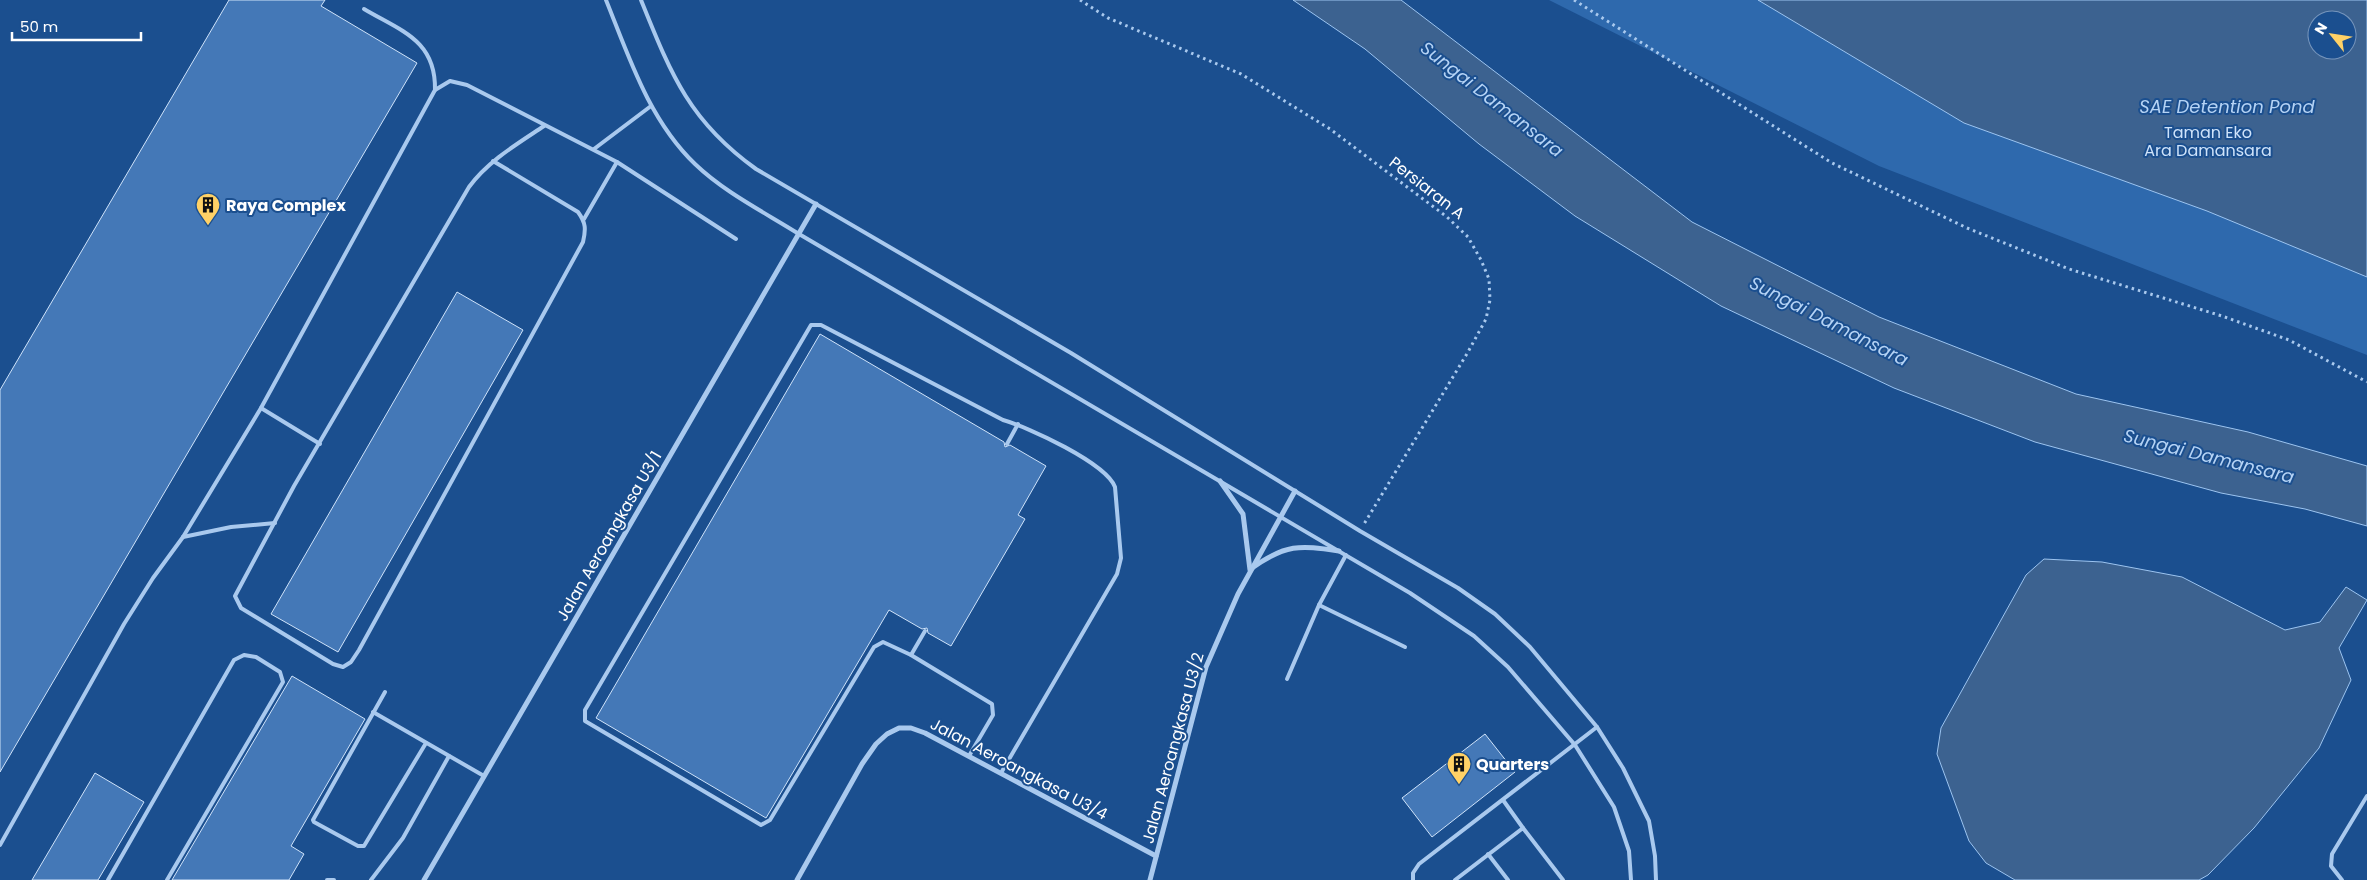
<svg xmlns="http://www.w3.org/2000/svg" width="2367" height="880" viewBox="0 0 2367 880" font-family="Poppins,sans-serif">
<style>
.green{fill:#2e69ad;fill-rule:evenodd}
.water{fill:#3c6290;stroke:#9cc4f0;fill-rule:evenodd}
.building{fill:#4478b7;stroke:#cfe3fa}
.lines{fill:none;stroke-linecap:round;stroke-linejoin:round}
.path{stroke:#a9c9ee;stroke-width:3;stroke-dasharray:2.5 4;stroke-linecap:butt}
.lane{stroke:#a9c9ee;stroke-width:4}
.street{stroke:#a9c9ee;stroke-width:5}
.labels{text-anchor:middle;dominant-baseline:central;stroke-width:4;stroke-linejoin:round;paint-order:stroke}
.park-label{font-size:16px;fill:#cfe3fa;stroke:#1b4f8f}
.street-label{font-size:16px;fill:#fff;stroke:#1b4f8f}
.poi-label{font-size:16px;font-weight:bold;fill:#fff;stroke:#1b4f8f;text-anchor:start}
.water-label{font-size:18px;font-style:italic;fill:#b5d3f5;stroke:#1b4f8f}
</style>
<rect width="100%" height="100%" fill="#1b4f8f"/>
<path class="green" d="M1549 0H2367V355L1879 166ZM2317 20H2347V50H2317Z"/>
<g class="water">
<polygon points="1293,0 1401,0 1692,222 1879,317 2076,394 2248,432 2367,466 2367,526 2305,509 2221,493 2035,442 1894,388 1721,306 1575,216 1479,144 1365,49"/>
<path d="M1758 0H2367V277L2207 211 1964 123ZM2317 20H2347V50H2317Z"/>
<polygon points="2044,559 2102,562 2182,577 2285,630 2320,622 2346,587 2367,600 2339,648 2351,680 2319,748 2254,828 2208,875 2199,880 2015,880 1986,863 1969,841 1937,754 1941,728 2026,575"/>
</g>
<g class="building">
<polygon points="229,0 325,0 321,6 417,63 0,772 0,390"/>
<polygon points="457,292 523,330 338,652 271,614"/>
<polygon points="820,334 1004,442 1005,447 1010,445 1046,466 1018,515 1025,519 951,646 928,633 927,628 922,629 889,610 766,818 596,718"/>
<polygon points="292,676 365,719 291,846 304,854 289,880 172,880"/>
<polygon points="1485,734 1515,772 1432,837 1402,798"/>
<polygon points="95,773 144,802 98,880 32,880"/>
</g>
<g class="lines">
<g class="path">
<polyline points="1080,0 1108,18 1241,74 1330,129 1447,217 1468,237 1481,260 1489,279 1490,300 1486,319 1468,352 1364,524"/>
<polyline points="1574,0 1832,163 1967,228 2069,269 2222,316 2289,340 2367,382"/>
</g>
<g class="lane">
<path d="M606 0C629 57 649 120 695 164 724 192 764 212 799 234L1410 593 1474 636 1508 667 1575 745 1614 807 1629 851 1631 880"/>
<path d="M641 0C671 74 689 121 756 169L1071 353 1360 531 1458 588 1495 614 1530 647 1597 727 1623 768 1649 821 1655 856 1656 880"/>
<path d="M364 9C401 31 436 40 435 90"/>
<polyline points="594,149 651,106"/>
<path d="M493 161 578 212C586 223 586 229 583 242L359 650 351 662 343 667 333 664 241 608 235 596 294 486 469 187C488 161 517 144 544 126"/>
<polyline points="584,219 617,162"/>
<polyline points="261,408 320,444"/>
<polyline points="1007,444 1018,424"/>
<polyline points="183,537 231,527 275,523"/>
<polyline points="1319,605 1405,647"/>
<polyline points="911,655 925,631"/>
<polyline points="1287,679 1319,605 1346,555"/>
<polyline points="385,692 313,820 314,822 358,846 364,846 426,743"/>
<polyline points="373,712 484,776"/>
<path d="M969 756 993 715 992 704 911 655 883 642 874 647 770 820 761 825 585 721V710L811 325H821L1003 420C1028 427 1106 463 1115 487L1121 558 1117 574 1001 773"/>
<polyline points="1503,800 1523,828"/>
<polyline points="0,845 124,624 153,578 183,537 261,408 435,90 450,81 467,85 617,162 736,239"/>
<polyline points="1488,854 1508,880"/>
<polyline points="108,880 234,660 244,655 256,657 280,672 283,682 167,880"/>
<polyline points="327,880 334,880"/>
<polyline points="371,880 403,838 449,756"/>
<polyline points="1413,880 1413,873 1419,864 1597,727"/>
<polyline points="1455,880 1523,828 1563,880"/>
<polyline points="2342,880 2331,866 2332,854 2367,796"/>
</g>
<g class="street">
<polyline points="1220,481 1243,514 1250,570"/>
<path d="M1252 568C1286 544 1299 545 1339 551"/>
<polyline points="424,880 816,204"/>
<polyline points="797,880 862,764 876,744 887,734 899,728 911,728 925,733 1156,856"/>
<polyline points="1150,880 1206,667 1238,594 1295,491"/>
</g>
</g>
<defs>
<symbol id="building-pin" viewBox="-11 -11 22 30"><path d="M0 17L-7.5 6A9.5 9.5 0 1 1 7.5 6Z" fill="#ffd166" stroke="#1b4f8f"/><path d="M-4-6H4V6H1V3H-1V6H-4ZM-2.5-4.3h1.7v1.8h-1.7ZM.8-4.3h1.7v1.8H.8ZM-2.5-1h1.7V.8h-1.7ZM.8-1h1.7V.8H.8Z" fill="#111"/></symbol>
</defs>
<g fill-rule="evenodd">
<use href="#building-pin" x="194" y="191" width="28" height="38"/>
<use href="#building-pin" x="1445" y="750" width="28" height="38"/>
</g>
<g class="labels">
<g class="park-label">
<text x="2208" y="132">Taman Eko<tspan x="2208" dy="18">Ara Damansara</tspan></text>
</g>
<g class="street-label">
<text transform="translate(1427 188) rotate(38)">Persiaran A</text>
<text transform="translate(609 536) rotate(-60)">Jalan Aeroangkasa U3/1</text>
<text transform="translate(1173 748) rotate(-75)">Jalan Aeroangkasa U3/2</text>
<text transform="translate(1019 769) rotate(28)">Jalan Aeroangkasa U3/4</text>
</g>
<g class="poi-label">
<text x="226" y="205">Raya Complex</text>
<text x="1476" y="764">Quarters</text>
</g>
<g class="water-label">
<text transform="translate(1492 99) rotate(38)">Sungai Damansara</text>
<text x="2227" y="106">SAE Detention Pond</text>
<text transform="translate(1829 321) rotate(27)">Sungai Damansara</text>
<text transform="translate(2209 456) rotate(14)">Sungai Damansara</text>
</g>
</g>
<g transform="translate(2332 35) rotate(300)"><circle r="24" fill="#1b4f8f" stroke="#7695bc"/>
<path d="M0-4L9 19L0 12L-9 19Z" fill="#ffd166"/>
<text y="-8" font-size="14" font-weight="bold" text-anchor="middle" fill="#ffffff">N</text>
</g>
<path d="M12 32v8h129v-8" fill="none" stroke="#ffffff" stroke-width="2.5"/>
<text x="20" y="32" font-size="15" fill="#ffffff" stroke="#1b4f8f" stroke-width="4" paint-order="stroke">50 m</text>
</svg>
